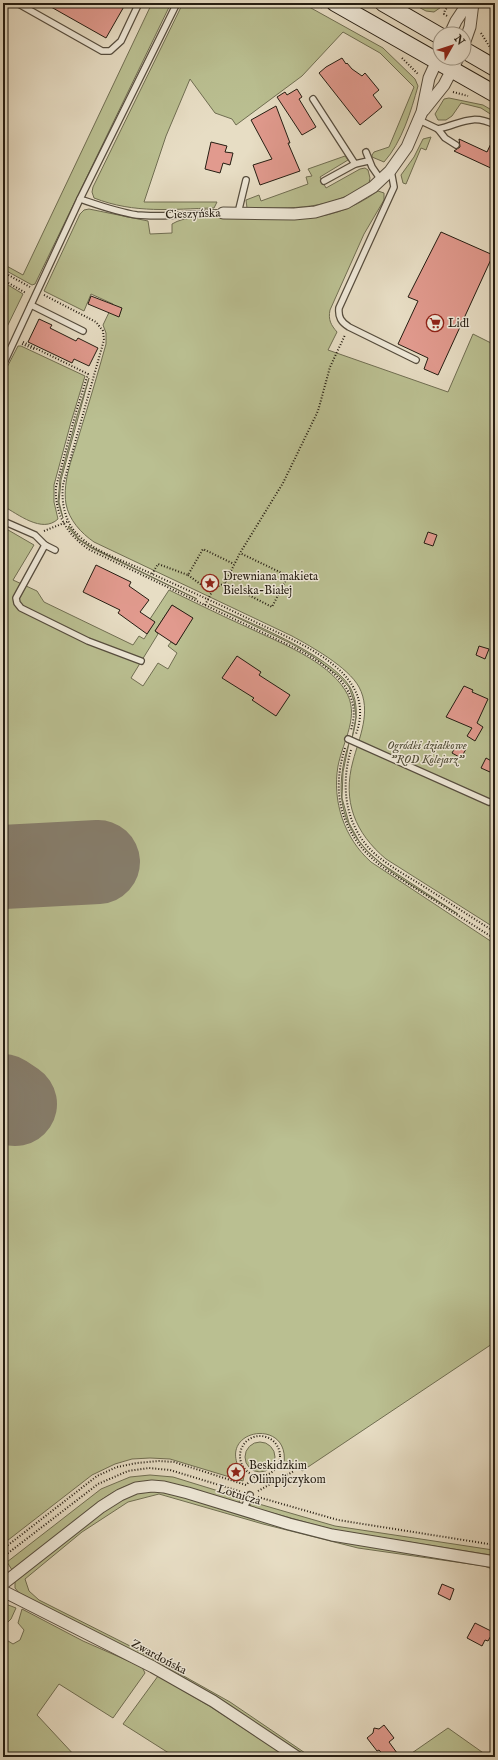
<svg xmlns="http://www.w3.org/2000/svg" width="498" height="1760" viewBox="0 0 498 1760" font-family="'IM FELL English',serif">
<style>
.green{fill:#babf91;stroke:#706e52;fill-rule:evenodd}
.lines{fill:none;stroke-linecap:round;stroke-linejoin:round}
.runway{stroke:#867d6b;stroke-width:84}
.building{fill:#e19a8e;stroke:#251d12}
.lane-casing{stroke:#564d3e;stroke-width:8}
.street-casing{stroke:#564d3e;stroke-width:13}
.secondary-casing{stroke:#251d12;stroke-width:18}
.path{stroke:#251d12;stroke-width:2;stroke-dasharray:1 2;stroke-linecap:butt}
.lane{stroke:#efe9d9;stroke-width:5.5}
.street{stroke:#efe9d9;stroke-width:11}
.secondary{stroke:#efe9d9;stroke-width:16}
.labels{text-anchor:middle;dominant-baseline:central;stroke-width:3;stroke-linejoin:round;paint-order:stroke}
.street-label{font-size:12px;fill:#251d12;stroke:#efe9d9}
.poi-label{font-size:12px;fill:#251d12;stroke:#efe9d9;text-anchor:start}
.park-label{font-size:12px;font-style:italic;fill:#524e38;stroke:#efe9d9}
</style>
<rect width="100%" height="100%" fill="#e7ddc4"/>
<filter id="stains"><feTurbulence type="fractalNoise" baseFrequency=".005" numOctaves="4"/><feColorMatrix values="0 0 0 0 .2 0 0 0 0 .09 0 0 0 0 .02 0 0 0 .5 -.17"/></filter>
<radialGradient id="worn" r=".72"><stop offset=".6" stop-color="#630" stop-opacity="0"/><stop offset="1" stop-color="#630" stop-opacity=".3"/></radialGradient>
<g class="green">
<polygon points="152,3 171,3 35,284 32,285 3,269 3,264 23,275"/>
<path d="M183 3H302L383 48 415 79 418 86C411 111 402 142 384 162L372 157V155L374 152 389 147 414 87 380 53 343 32 302 76 236 125 232 119 215 113 190 79 166 136 144 202H217L214 208C172 209 135 214 94 198L92 192 93 187Z"/>
<polygon points="411,3 447,3 434,12 426,11"/>
<polygon points="449,98 483,105 495,112 495,117 481,108 461,103 452,116 446,120 438,120 435,114 444,99"/>
<polygon points="431,137 426,150 421,148 406,184 403,183 401,175 414,157 423,139"/>
<path d="M345 156 348 160 320 177 326 188 360 169 365 168 368 170 370 178 369 183C330 211 293 208 247 208L246 200 259 195 261 201 308 184 306 177 312 176 308 169Z"/>
<path d="M378 191 384 193V200L364 234 330 310C328 320 331 325 337 332L328 350 448 392 473 334 495 345V928L386 859C355 833 342 801 353 761 359 738 372 711 359 687 348 667 312 647 292 636L94 542C81 533 69 520 66 504 62 480 74 454 80 432 89 403 98 373 106 344V333L103 325 113 304 91 294 84 311 44 291 80 214 84 210 89 209 148 221 150 234 172 233V224C185 216 201 218 216 217 280 216 322 231 378 191Z"/>
<polygon points="3,282 23,294 3,335"/>
<path d="M18 346H21L85 376 71 422 54 485V502L58 519C42 534 18 514 3 506V375Z"/>
<polygon points="89,378 61,480 59,502 63,518 58,502 60,479 77,416"/>
<polygon points="69,526 79,539 91,547 197,599 91,548 78,539 68,527"/>
<path d="M3 527 34 545 13 580 37 591 44 602 133 645 139 636 144 639 149 631 150 619 169 590C196 603 222 616 249 628 280 643 326 660 345 690 361 715 343 740 338 766 332 801 344 838 371 862L495 944V1342L302 1471 298 1465 292 1468 289 1461 284 1463C290 1415 210 1430 244 1476L243 1481 170 1459 150 1458 132 1459 115 1464 92 1475 3 1544ZM172 605 192 618 176 645 171 642 168 646 177 653 168 669 158 663 143 686 131 678 158 634 155 631Z"/>
<path d="M209 604C245 621 330 654 350 687 359 704 357 720 352 738L356 717 354 701 349 687 339 676 314 657 292 644Z"/>
<path d="M349 743 343 772 342 798 349 823 359 841 368 852 382 864 458 914C388 869 317 842 349 743Z"/>
<circle cx="260" cy="1457" r="15"/>
<path d="M150 1475 173 1477 238 1497 240 1501 237 1503C214 1496 177 1482 155 1481 120 1479 91 1508 65 1529 48 1543 30 1556 12 1570L7 1562 101 1489 130 1477Z"/>
<polygon points="156,1491 495,1566 495,1570 484,1566 358,1548 263,1524 159,1494 128,1502 82,1532 25,1579 29,1591 39,1600 132,1647 230,1702 311,1757 304,1757 252,1722 20,1594 15,1588 15,1582 19,1578 70,1537 118,1501 134,1494"/>
<polygon points="252,1502 335,1526 493,1550 493,1554 491,1555 334,1530 251,1507 250,1504"/>
<polygon points="3,1603 16,1608 11,1619 4,1626 3,1629"/>
<polygon points="22,1609 83,1641 142,1667 145,1673 113,1718 59,1684 37,1715 76,1757 3,1757 3,1635 5,1639 13,1644 20,1640 24,1630 18,1623"/>
<polygon points="158,1676 211,1707 287,1757 175,1757 123,1724"/>
<polygon points="448,1728 489,1757 413,1757 409,1755"/>
</g>
<g class="lines">
<g class="runway">
<polyline points="3,867 98,862"/>
<polyline points="3,1096 15,1104"/>
</g>
</g>
<g class="building">
<polygon points="44,3 126,3 106,38"/>
<polygon points="342,58 346,64 347,63 352,69 362,76 365,73 379,90 373,95 382,107 360,125 319,73 326,67"/>
<polygon points="297,89 302,97 299,99 316,127 302,135 277,97 285,92 287,95"/>
<polygon points="276,106 290,143 288,143 300,171 260,185 253,165 272,159 251,120"/>
<polygon points="495,135 495,170 454,151 460,147 459,139 487,152"/>
<polygon points="211,142 227,146 225,152 233,153 230,165 223,163 220,173 205,169"/>
<polygon points="441,232 493,255 438,375 424,369 428,358 398,344 418,301 408,297"/>
<polygon points="91,296 122,308 119,317 88,304"/>
<polygon points="39,319 52,325 50,328 76,341 78,338 98,348 89,366 74,359 72,363 28,342"/>
<polygon points="428,532 437,535 433,546 424,543"/>
<polygon points="96,565 131,582 129,586 149,600 140,612 155,622 147,634 118,613 120,610 83,592"/>
<polygon points="172,605 193,618 176,645 155,631"/>
<polygon points="479,646 489,649 485,659 476,655"/>
<polygon points="237,656 261,672 259,675 290,695 276,716 252,700 254,698 222,678"/>
<polygon points="464,686 473,690 472,692 488,699 477,723 483,727 475,741 467,736 472,728 446,717"/>
<polygon points="457,744 466,749 461,758 452,753"/>
<polygon points="486,758 495,763 490,772 481,768"/>
<polygon points="442,1584 454,1589 450,1600 438,1594"/>
<polygon points="475,1623 493,1632 488,1641 485,1640 482,1646 467,1638"/>
<polygon points="384,1725 394,1738 389,1742 400,1757 385,1757 379,1750 377,1751 367,1738 373,1733 374,1728 379,1729"/>
</g>
<g class="lines">
<defs>
<g id="lane">
<polyline points="17,3 102,51 110,51 121,41 139,3"/>
<polyline points="313,99 355,164"/>
<polyline points="419,120 438,129 445,138 456,145"/>
<path d="M438 129C461 124 471 113 495 125"/>
<polyline points="366,152 372,167 381,180"/>
<path d="M390 171 392 176 394 187 339 308C338 317 341 322 349 327L416 360"/>
<polyline points="324,181 355,164 368,161"/>
<path d="M80 199C98 205 117 212 137 215 165 218 195 213 223 213"/>
<polyline points="238,213 246,180"/>
<polyline points="31,305 83,331"/>
<polyline points="3,365 80,199 177,3"/>
<polyline points="3,521 35,535 45,545 55,550"/>
<polyline points="45,545 16,598 17,603 21,608 88,641 141,661"/>
<polyline points="348,739 489,802"/>
<polyline points="243,1510 250,1495"/>
</g>
<g id="street">
<polyline points="450,34 456,21 468,3"/>
<polyline points="464,44 470,27 473,3"/>
<polyline points="424,110 444,85 458,58"/>
<polyline points="223,213 294,214 315,212 346,203 373,187 390,171 407,147 422,112 429,78 440,54"/>
<polyline points="3,1584 101,1507 120,1495 136,1488 152,1486 164,1487 188,1493 289,1524 332,1535 495,1562"/>
<polyline points="3,1591 153,1667 213,1701 297,1757"/>
</g>
<g id="secondary">
<polyline points="335,3 495,94"/>
<polyline points="383,3 440,36"/>
<polyline points="464,50 495,68"/>
</g>
</defs>
<use href="#lane" class="lane-casing"/>
<use href="#street" class="street-casing"/>
<use href="#secondary" class="secondary-casing"/>
<g class="path">
<polyline points="313,3 323,8"/>
<polyline points="447,16 444,14 445,10 451,3"/>
<polyline points="481,33 491,49"/>
<polyline points="402,58 419,75"/>
<polyline points="453,92 468,96"/>
<polyline points="3,272 30,287"/>
<polyline points="3,280 26,293"/>
<path d="M44 295 96 322 103 331 104 340 63 485C61 503 65 522 78 535 94 551 119 559 139 568 176 585 213 601 249 619 280 634 334 655 352 685 362 700 362 718 356 734"/>
<path d="M23 342 88 374 76 412 56 487C54 514 68 536 90 550L297 649C328 666 364 689 351 730"/>
<polyline points="22,344 34,349"/>
<polyline points="44,531 69,521"/>
<polyline points="152,574 158,564 188,575 203,549 234,564"/>
<polyline points="188,575 211,592"/>
<polyline points="225,583 272,607 288,576 240,553"/>
<polyline points="205,605 214,588 225,583 240,553 283,483 318,411 330,367 345,335"/>
<path d="M345 748C329 798 344 841 388 871L495 939"/>
<path d="M351 750C340 786 345 827 375 854 389 866 407 876 423 886 447 901 471 917 495 932"/>
<circle cx="260" cy="1456" r="20"/>
<polyline points="258,1491 294,1471"/>
<polyline points="258,1497 338,1520 495,1545"/>
<polyline points="3,1549 97,1476 117,1467 137,1463 159,1461 174,1462 246,1485 255,1476"/>
<polyline points="3,1557 98,1484 128,1471 149,1468 170,1470 242,1492"/>
</g>
<use href="#lane" class="lane"/>
<use href="#street" class="street"/>
<use href="#secondary" class="secondary"/>
</g>
<defs>
<symbol id="supermarket-ring" viewBox="-11 -11 22 22"><circle r="9.5" fill="#efe9d9" stroke="#8f2418" stroke-width="1.5"/><path d="M-6-5.5h2.5l.6 2H6L4.5 2H-2.5L-4.4-4H-6ZM-1.5 3.2a1.3 1.3 0 1 0 .1 0ZM3 3.2a1.3 1.3 0 1 0 .1 0Z" fill="#8f2418"/></symbol>
<symbol id="sight-ring" viewBox="-11 -11 22 22"><circle r="9.5" fill="#efe9d9" stroke="#8f2418" stroke-width="1.5"/><path d="M0-6L1.8-2.2L6-1.7L2.9 1.2L3.7 5.4L0 3.3L-3.7 5.4L-2.9 1.2L-6-1.7L-1.8-2.2Z" fill="#8f2418"/></symbol>
</defs>
<g fill-rule="evenodd">
<use href="#supermarket-ring" x="425" y="313" width="20" height="20"/>
<use href="#sight-ring" x="200" y="573" width="20" height="20"/>
<use href="#sight-ring" x="226" y="1462" width="20" height="20"/>
</g>
<g class="labels">
<g class="street-label">
<text transform="translate(193 214) rotate(-2)">Cieszyńska</text>
<text transform="translate(239 1495) rotate(17)">Lotnicza</text>
<text transform="translate(159 1657) rotate(28)">Zwardońska</text>
</g>
<g class="poi-label">
<text x="448" y="323">Lidl</text>
<text x="223" y="576">Drewniana makieta<tspan x="223" dy="14">Bielska-Białej</tspan></text>
<text x="249" y="1465">Beskidzkim<tspan x="249" dy="14">Olimpijczykom</tspan></text>
</g>
<g class="park-label">
<text x="427" y="745">Ogródki działkowe<tspan x="427" dy="14">"ROD Kolejarz"</tspan></text>
</g>
</g>
<rect width="498" height="1760" fill="none" stroke="#e7ddc4" stroke-width="16"/>
<rect x="4" y="4" width="490" height="1752" fill="none" stroke="#251d12" stroke-width="2"/>
<rect x="8" y="8" width="482" height="1744" fill="none" stroke="#251d12"/>
<g transform="translate(452 46) rotate(51)"><circle r="19" fill="#efe9d9" stroke="#9e9789"/>
<path d="M0-3L7 15L0 10L-7 15Z" fill="#8f2418"/>
<text y="-6" font-size="11" font-weight="bold" text-anchor="middle" fill="#251d12">N</text>
</g>
<rect width="100%" height="100%" filter="url(#stains)"/>
<rect width="100%" height="100%" fill="url(#worn)"/>
</svg>
